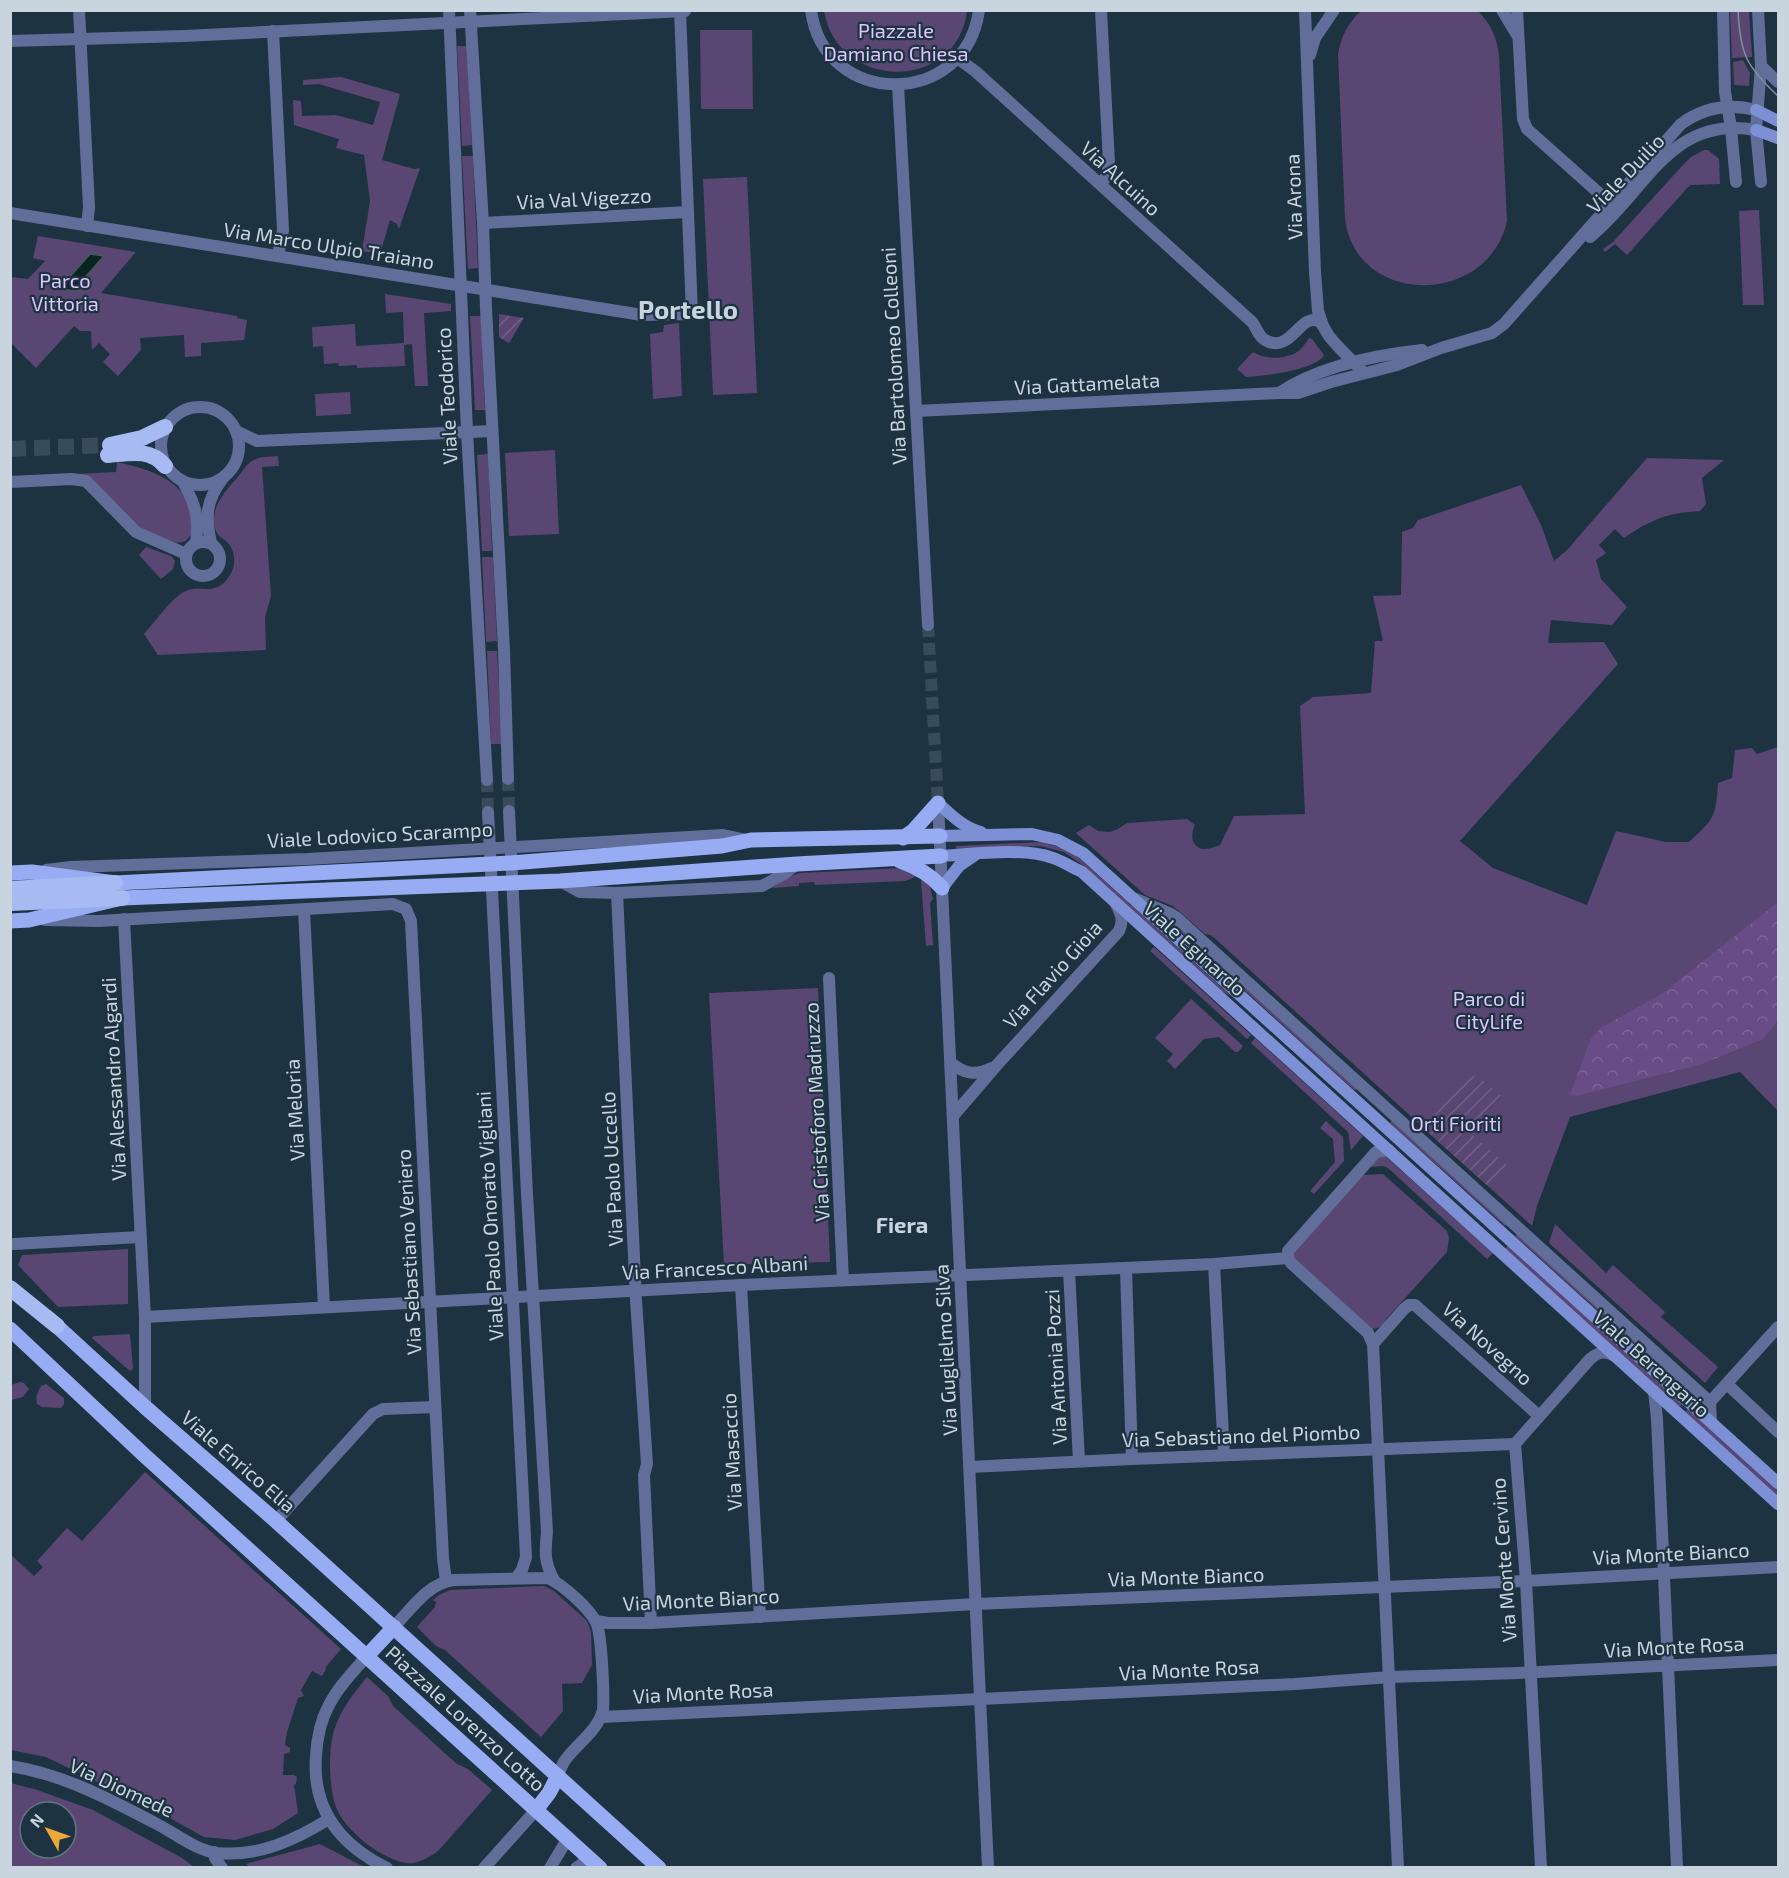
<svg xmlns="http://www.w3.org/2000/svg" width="1789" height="1878" viewBox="0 0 1789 1878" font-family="'Exo 2',sans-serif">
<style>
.green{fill:#5a4673;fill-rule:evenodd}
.forest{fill:url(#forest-crowns)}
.garden{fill:url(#garden-furrows)}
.water{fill:#08261f;stroke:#425a58;stroke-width:1.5}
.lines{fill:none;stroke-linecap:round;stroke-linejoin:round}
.minor-tunnel{stroke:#384b59;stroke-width:12;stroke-dasharray:12 6;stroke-linecap:butt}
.tertiary-tunnel{stroke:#384b59;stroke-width:12;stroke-dasharray:12 6;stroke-linecap:butt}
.trunk-tunnel{stroke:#384b59;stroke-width:16;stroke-dasharray:16 8;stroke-linecap:butt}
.minor{stroke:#626e9a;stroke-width:12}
.tertiary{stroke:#626e9a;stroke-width:12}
.secondary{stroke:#7d90d5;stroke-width:12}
.primary{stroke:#97acf3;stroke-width:15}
.trunk{stroke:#a8baf2;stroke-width:16}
.tram{stroke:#80909c;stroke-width:1.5}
.labels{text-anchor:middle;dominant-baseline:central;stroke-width:4.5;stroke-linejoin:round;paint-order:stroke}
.park-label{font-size:20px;fill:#dec7fc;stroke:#1e3342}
.street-label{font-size:20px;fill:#c8d5de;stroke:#1e3342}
.quarter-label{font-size:22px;font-weight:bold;fill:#c8d5de;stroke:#1e3342}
.district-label{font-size:26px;font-weight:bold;fill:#c8d5de;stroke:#1e3342}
</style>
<defs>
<pattern id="forest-crowns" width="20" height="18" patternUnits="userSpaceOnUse" patternTransform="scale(1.5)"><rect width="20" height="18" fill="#674c86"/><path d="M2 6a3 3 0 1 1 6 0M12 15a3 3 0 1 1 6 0" fill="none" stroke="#7b6597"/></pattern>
<pattern id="garden-furrows" width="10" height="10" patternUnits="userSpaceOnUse" patternTransform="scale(1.5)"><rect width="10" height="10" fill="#5a4673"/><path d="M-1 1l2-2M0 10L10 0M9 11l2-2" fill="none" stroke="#706086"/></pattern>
</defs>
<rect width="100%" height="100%" fill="#1e3342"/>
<g class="green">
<path d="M824 11V10L967 11C957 92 838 92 824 11Z"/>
<path d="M1361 11H1478C1491 24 1497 38 1499 56L1507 221C1488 307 1355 307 1345 218L1338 54C1341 36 1348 23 1361 11Z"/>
<polygon points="1730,11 1749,11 1752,57 1732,58"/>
<polygon points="700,30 752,30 753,109 701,109"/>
<polygon points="457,46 467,46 472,145 462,146"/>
<polygon points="1743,60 1750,73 1749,86 1734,85 1733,62"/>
<polygon points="341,77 400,94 382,160 414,169 420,168 399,229 397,224 390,220 380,254 362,251 370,201 364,155 336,148 339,139 294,125 293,100 301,101 302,116 336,115 373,125 380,102 319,84 303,85 303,80"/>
<polygon points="1704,150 1708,150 1719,159 1720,184 1690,185 1627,255 1615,244 1605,252 1603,249 1613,242 1682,166 1691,157"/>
<polygon points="462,156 473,156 478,268 468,269"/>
<polygon points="747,177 757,393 713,395 703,179"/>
<polygon points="1759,210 1764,305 1743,305 1739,211"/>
<polygon points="38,236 136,252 101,293 237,316 237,318 247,320 244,340 201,343 201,356 185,357 184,335 140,338 141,350 118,376 103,362 110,354 99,343 92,350 91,331 80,331 74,326 36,368 11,343 11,277 28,279 45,261 33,258"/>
<polygon points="385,294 451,304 451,311 424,313 428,386 415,386 412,344 404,345 405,366 357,368 357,365 339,366 338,363 324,364 323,346 313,347 312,327 355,324 356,346 404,343 403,312 386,313"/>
<polygon points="470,316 481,316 485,410 475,410"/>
<polygon points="679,323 682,396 653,399 650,334 663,332 664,325"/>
<path d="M1309 338 1312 339 1324 355C1316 370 1264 376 1246 377L1237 369 1253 352C1266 360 1287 360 1300 350 1303 347 1306 342 1309 338Z"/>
<polygon points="350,392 351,414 316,416 315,394"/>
<polygon points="555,450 559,534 509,536 505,453"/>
<polygon points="488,454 492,551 482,551 477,455"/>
<path d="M278 456 279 466 262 467 271 596 265 617 266 650 158 655 144 634C155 622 172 597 186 591 201 584 216 598 230 575 237 564 235 549 226 541 222 538 218 536 216 531 208 511 224 492 237 478 242 473 245 465 252 461 260 456 269 457 278 456Z"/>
<path d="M1647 458 1724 460 1702 478 1706 504 1700 511C1667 513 1652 519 1624 538L1615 529 1599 545 1606 553 1596 560 1601 579 1627 607 1612 625 1551 620 1548 643 1604 642 1618 664 1460 841 1493 868 1587 905 1616 831 1666 842H1689C1714 819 1716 817 1718 783L1732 778 1735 750 1752 748 1757 754 1778 747V1111L1740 1072 1570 1117 1537 1206 1532 1226 1211 935 1205 934 1173 906 1145 895 1076 833 1089 825 1098 831 1110 832 1118 829 1127 823 1187 819 1195 825C1190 834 1191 848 1204 849 1209 849 1215 847 1220 845L1234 816 1305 814 1300 706 1313 697 1371 693 1375 641H1383L1373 596 1401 595 1402 532 1413 528 1418 520 1521 485 1541 525 1554 561 1567 550Z"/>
<path d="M117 462C144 468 182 478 190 509 192 516 192 526 192 533L186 541 177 543 140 529 75 474 116 472Z"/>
<polygon points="146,547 171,556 175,561 173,569 161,579 139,555"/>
<polygon points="482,557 493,557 497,641 486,642"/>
<polygon points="487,651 497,651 502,744 491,744"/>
<polygon points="1041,842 1066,849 1078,857 1231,996 1223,992 1084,866 1064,852 1040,846 956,849 956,846"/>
<polygon points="904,868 918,873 913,878 905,881 815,885 814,882 799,883 799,886 772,888 791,876 800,873"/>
<polygon points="924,878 930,887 933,899 930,903 933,945 926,946 921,881"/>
<polygon points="1163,916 1167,916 1359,1089 1354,1090"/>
<polygon points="1154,947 1251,1035 1247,1039 1150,951"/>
<polygon points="818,988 830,1262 724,1265 709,993"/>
<polygon points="1191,999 1243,1046 1238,1052 1235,1052 1219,1037 1204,1039 1175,1069 1167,1061 1173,1054 1155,1038"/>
<polygon points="1255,1038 1363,1136 1351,1150 1348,1132 1251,1043"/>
<polygon points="1393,1119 1508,1223 1505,1226 1390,1123"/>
<polygon points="1326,1121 1343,1137 1344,1161 1314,1194 1310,1191 1335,1162 1333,1139 1320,1128"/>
<polygon points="1380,1154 1384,1155 1493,1253 1487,1259 1388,1168 1383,1166 1370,1167"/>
<path d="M1383 1174 1447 1231 1449 1238 1447 1252 1386 1319C1384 1327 1377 1329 1369 1329L1300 1267 1293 1256 1295 1248 1363 1175Z"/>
<polygon points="1555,1224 1606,1273 1613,1265 1665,1312 1661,1317 1718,1367 1705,1383 1549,1243"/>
<polygon points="1518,1233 1689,1387 1687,1391 1515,1236"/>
<polygon points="1508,1245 1683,1403 1680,1407 1505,1249"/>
<polygon points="128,1249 128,1304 58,1307 18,1265 22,1255"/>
<polygon points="130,1334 133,1369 130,1371 92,1338 94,1336"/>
<polygon points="20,1382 24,1383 29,1389 23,1397 11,1400 11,1385"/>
<path d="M46 1384 64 1398V1404L61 1408 42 1407 37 1404C35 1397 38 1392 41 1386Z"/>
<polygon points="1688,1409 1778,1490 1778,1496 1685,1412"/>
<polygon points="145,1472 341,1649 325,1668 326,1669 322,1676 312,1671 301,1690 304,1696 298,1698 287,1732 285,1745 290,1748 290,1752 284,1754 283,1775 294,1775 297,1777 296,1784 294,1785 298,1813 273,1829 235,1840 204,1837 157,1811 46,1757 11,1750 10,1554 34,1576 43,1567 37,1561 67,1528 82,1541"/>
<polygon points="544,1586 554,1591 587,1621 591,1632 592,1665 582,1683 562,1684 563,1711 541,1737 445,1650 436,1646 417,1627 435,1607 436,1602 433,1600 439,1595 450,1590"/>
<path d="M367 1677 388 1696 393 1706 439 1748 457 1764 468 1769 492 1790 439 1850C432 1856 417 1865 406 1863 381 1859 342 1829 335 1804 329 1784 328 1751 334 1731 340 1710 354 1693 367 1677Z"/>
<path d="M11 1783 37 1790 93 1810 182 1858 194 1867H11ZM30 1812H66V1848H30Z"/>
<polygon points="320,1844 364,1867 251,1868 246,1864"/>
</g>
<polygon class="forest" points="1778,902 1778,1020 1763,1039 1702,1064 1576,1096 1570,1095 1591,1038 1602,1027 1663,993"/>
<g class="garden">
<polygon points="499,314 524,318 509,343 499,337"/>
<polygon points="1470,1075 1479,1076 1505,1100 1473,1135 1508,1166 1489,1187 1423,1128"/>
</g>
<polygon class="water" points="90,254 104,256 73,291 60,288"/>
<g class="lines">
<polyline class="minor-tunnel" points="928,625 938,803"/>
<g class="tertiary-tunnel">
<polyline points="508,779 509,811"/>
<polyline points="487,780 488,812"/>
</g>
<polyline class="trunk-tunnel" points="10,449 110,445"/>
<g class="minor">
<polyline points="79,10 89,207 87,226"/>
<path d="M811 10C824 109 966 109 979 10"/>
<polyline points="1305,10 1315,272 1318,311 1323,326"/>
<polyline points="1502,10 1517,35"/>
<polyline points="1517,10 1523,119 1527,129 1610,203"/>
<polyline points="273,31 283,230 278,256"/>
<polyline points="10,41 184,36 685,11"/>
<polyline points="1310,55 1315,38 1334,10"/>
<path d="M957 58 975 71 1252 322C1257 328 1258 336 1265 340 1290 355 1300 313 1318 321 1324 324 1325 331 1329 336 1339 349 1353 361 1364 373"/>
<polyline points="1761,66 1778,82"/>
<polyline points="898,85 928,625"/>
<polyline points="1731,128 1736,182"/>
<polyline points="1756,130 1761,182"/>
<polyline points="1100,184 1107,176 1109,163 1101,10"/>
<polyline points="10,213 642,315 692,314 680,10"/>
<polyline points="483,223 688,212"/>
<polyline points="916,411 1279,393"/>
<polyline points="10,482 72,479 86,481 136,532 186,554"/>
<path d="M183 482C196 506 199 516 196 543"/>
<circle cx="203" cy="559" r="17"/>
<path d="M211 543C205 515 206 501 223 478"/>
<polyline points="938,803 988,1868"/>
<polyline points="560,881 580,892 617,893 762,886 784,874 797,864"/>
<polyline points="617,893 636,1300 647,1464 644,1475 651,1623"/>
<polyline points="1136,899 1171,914 1177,918 1710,1402 1711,1421"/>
<polyline points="304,910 324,1307"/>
<polyline points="124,919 145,1317 145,1407"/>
<polyline points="45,920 99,921 393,904 406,909 411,921 443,1558 446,1581"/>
<polyline points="829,978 843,1280"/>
<path d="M951 1063C965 1074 975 1076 992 1068"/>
<path d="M953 1116 996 1066 1119 931C1124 920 1121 914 1116 904"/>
<polyline points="1389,1150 1376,1152 1288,1251 1288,1258 1291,1263 1368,1333 1373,1344 1398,1868"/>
<polyline points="14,1244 140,1237"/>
<polyline points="1214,1264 1224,1455"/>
<polyline points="1126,1269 1132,1459"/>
<polyline points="1069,1271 1079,1461"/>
<polyline points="741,1285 760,1617"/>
<polyline points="145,1317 741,1285 1214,1264 1288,1258"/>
<polyline points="1373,1344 1404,1309 1409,1305 1415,1305 1538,1415"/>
<polyline points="1727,1384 1778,1432"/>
<polyline points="1654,1391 1657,1419 1677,1868"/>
<polyline points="1710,1402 1778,1327"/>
<polyline points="1515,1444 1526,1581 1541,1868"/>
<path d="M1515 1444 1590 1359C1598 1352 1605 1350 1615 1356"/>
<polyline points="970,1467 1132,1459 1515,1444"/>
<polyline points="276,1521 373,1414 383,1409 435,1407"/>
<polyline points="596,1621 608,1623 651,1623 976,1604 1526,1581 1778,1567"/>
<polyline points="601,1717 1295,1684 1390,1677 1518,1673 1778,1660"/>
<polyline points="550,1868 568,1838"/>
<polyline points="576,1868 585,1862 592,1861"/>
</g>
<g class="tertiary">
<polyline points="449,10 467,432 487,780"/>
<polyline points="470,10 483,223 486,308 504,650 508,779"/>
<polyline points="1723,10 1725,92 1731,128"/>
<path d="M1590 237C1646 192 1670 114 1756 130L1761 66 1758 10"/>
<path d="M1279 393H1298L1331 382 1397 365 1441 348 1492 333 1504 324 1681 124C1704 107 1728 103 1756 110"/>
<path d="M1279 393C1318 367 1376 355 1422 350"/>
<circle cx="200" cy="446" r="39"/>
<polyline points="236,431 257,441 492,431"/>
<path d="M509 811 527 1194 547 1532C545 1552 544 1562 554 1580"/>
<polyline points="488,812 526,1557 522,1570 516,1578"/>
<polyline points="46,870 71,867 308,859 723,835 747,840"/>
<path d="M394 1627C411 1609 428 1583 454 1580L548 1578C562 1584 589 1608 596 1622 602 1634 604 1695 603 1710 598 1730 578 1743 566 1759 562 1764 560 1770 558 1776"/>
<path d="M367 1656C353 1672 337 1688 328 1707 320 1722 317 1739 316 1756 312 1809 340 1845 387 1868"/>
<path d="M10 1766C63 1774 109 1799 155 1823 175 1833 195 1850 217 1853 259 1857 295 1840 329 1819"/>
<polyline points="214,1852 215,1858 222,1868"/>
<polyline points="484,1868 536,1810"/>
</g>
<g class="secondary">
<polyline points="1756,110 1778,121"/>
<polyline points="1756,130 1778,138"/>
<path d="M938 803C951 815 964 828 981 832"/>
<polyline points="940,836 1032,834 1058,840 1083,853 1778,1483"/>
<path d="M941 856C972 854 1024 847 1053 858 1063 861 1072 868 1082 872L1778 1504"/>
<polyline points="942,888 959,866 975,855"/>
</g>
<g class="primary">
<polyline points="903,838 913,831 938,803"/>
<path d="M900 861C917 867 931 875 942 888"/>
<polyline points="10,873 32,872 115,883 511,863 722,846 751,840 940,836"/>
<polyline points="10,921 29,920 122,898 560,881 797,864 941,856"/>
<polyline points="48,1318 145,1407 276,1521 659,1868"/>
<polyline points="10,1329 144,1455 600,1868"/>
<polyline points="367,1656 394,1627"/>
<polyline points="536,1810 549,1793 558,1776"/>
</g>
<g class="trunk">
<polyline points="110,445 142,438 165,427"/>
<path d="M108 455C130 453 150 448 165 466"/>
<polyline points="10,889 115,883"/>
<polyline points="10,903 122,898"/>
<polyline points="10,1288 57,1326"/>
</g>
<path class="tram" d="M1738 10C1740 54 1746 66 1778 96"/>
</g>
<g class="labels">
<g class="park-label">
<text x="896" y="30">Piazzale<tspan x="896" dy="23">Damiano Chiesa</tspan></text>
<text x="65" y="280">Parco<tspan x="65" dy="23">Vittoria</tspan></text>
<text x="1489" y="998">Parco di<tspan x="1489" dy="23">CityLife</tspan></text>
<text x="1456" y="1123">Orti Fioriti</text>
</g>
<g class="street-label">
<text transform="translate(1625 173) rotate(-46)">Viale Duilio</text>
<text transform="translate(1121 178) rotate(42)">Via Alcuino</text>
<text transform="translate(1293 197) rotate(-92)">Via Arona</text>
<text transform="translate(584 198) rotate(-3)">Via Val Vigezzo</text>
<text transform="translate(329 245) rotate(9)">Via Marco Ulpio Traiano</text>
<text transform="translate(893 356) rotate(-93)">Via Bartolomeo Colleoni</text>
<text transform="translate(1087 383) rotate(-3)">Via Gattamelata</text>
<text transform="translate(446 396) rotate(-93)">Viale Teodorico</text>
<text transform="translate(380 834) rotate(-3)">Viale Lodovico Scarampo</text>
<text transform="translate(1195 948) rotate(42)">Viale Eginardo</text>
<text transform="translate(1052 974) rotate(-48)">Via Flavio Gioia</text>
<text transform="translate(113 1079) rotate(-93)">Via Alessandro Algardi</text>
<text transform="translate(294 1110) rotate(-93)">Via Meloria</text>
<text transform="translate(816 1112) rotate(-93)">Via Cristoforo Madruzzo</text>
<text transform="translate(611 1169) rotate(-93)">Via Paolo Uccello</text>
<text transform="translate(489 1216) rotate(-93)">Viale Paolo Onorato Vigliani</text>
<text transform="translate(408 1252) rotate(-93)">Via Sebastiano Veniero</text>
<text transform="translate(715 1267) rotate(-3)">Via Francesco Albani</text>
<text transform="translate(1488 1343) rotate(42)">Via Novegno</text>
<text transform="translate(945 1350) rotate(-93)">Via Guglielmo Silva</text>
<text transform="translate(1652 1363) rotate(42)">Viale Berengario</text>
<text transform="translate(1055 1367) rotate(-93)">Via Antonia Pozzi</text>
<text transform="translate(1241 1435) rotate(-2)">Via Sebastiano del Piombo</text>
<text transform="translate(731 1452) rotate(-93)">Via Masaccio</text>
<text transform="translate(239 1461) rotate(41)">Viale Enrico Elia</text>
<text transform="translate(1671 1553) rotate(-3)">Via Monte Bianco</text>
<text transform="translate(1503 1560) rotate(-94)">Via Monte Cervino</text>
<text transform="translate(1186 1576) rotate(-2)">Via Monte Bianco</text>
<text transform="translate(701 1599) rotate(-3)">Via Monte Bianco</text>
<text transform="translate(1674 1646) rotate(-3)">Via Monte Rosa</text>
<text transform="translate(1189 1669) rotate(-3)">Via Monte Rosa</text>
<text transform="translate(703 1692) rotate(-3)">Via Monte Rosa</text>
<text transform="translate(466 1718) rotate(42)">Piazzale Lorenzo Lotto</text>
<text transform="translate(122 1787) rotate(25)">Via Diomede</text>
</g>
<g class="quarter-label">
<text x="902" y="1224">Fiera</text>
</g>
<g class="district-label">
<text x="688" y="308">Portello</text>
</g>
</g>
<rect width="1789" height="1878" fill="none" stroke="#c8d5de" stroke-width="24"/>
<g transform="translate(48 1830) rotate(310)"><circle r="28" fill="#1e3342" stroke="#627480" stroke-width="1.5"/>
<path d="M0-4.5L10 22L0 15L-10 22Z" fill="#eba93a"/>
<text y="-9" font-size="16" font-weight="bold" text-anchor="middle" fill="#c8d5de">N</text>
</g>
</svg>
